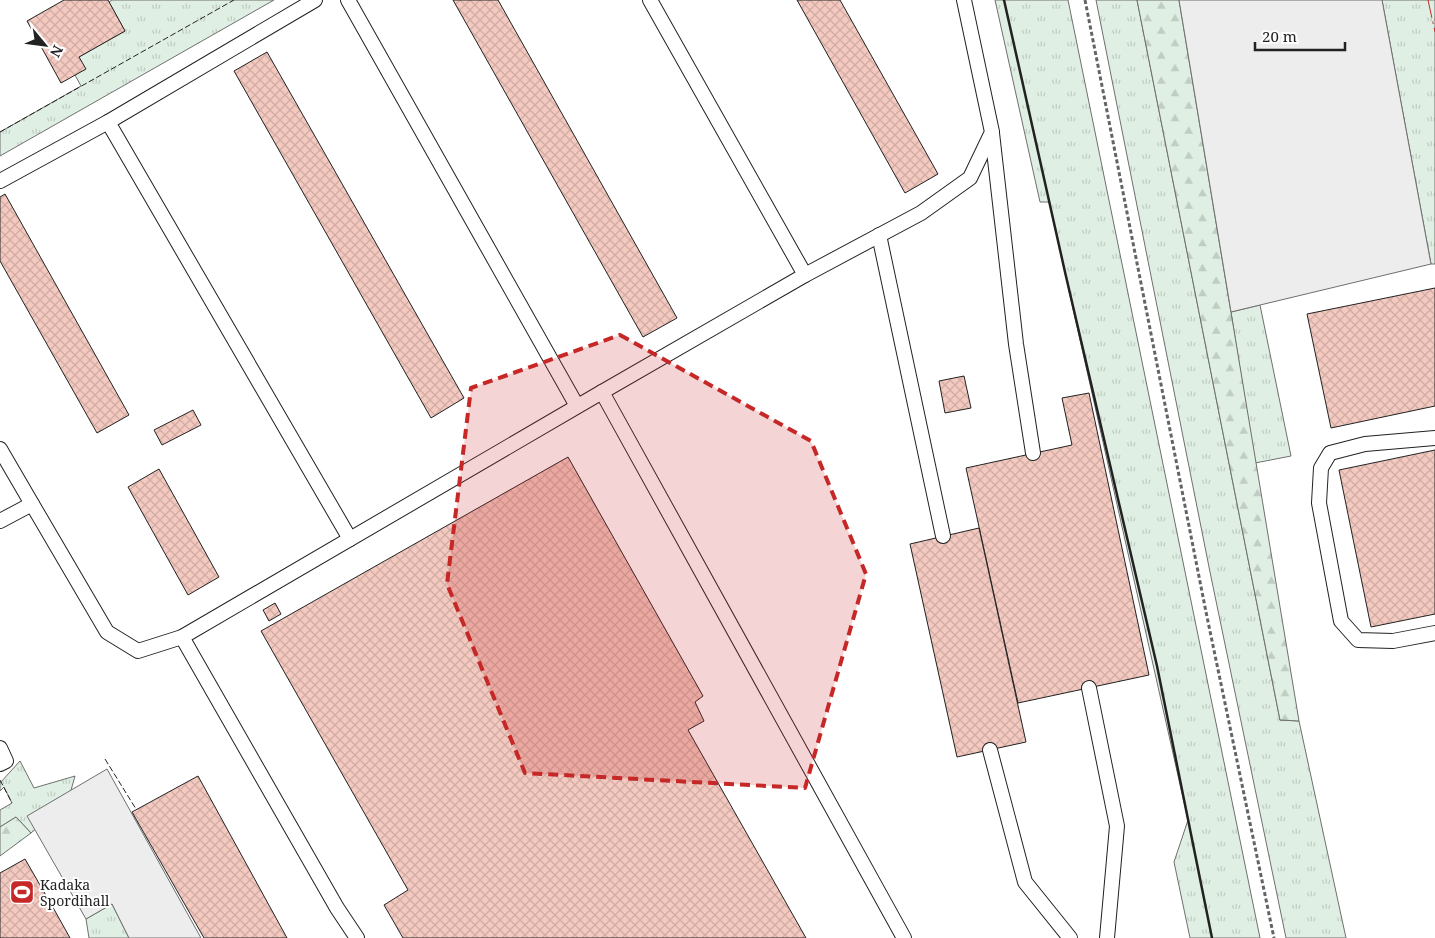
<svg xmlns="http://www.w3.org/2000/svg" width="1435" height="938" viewBox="0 0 1435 938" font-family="'Noto Serif',serif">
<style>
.grass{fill:url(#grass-tufts);stroke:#6f6f6f}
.forest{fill:url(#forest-firs);stroke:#6f6f6f}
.parking{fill:#ededed;stroke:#6f6f6f}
.building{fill:url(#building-cross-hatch);stroke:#222}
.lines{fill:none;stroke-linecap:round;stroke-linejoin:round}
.service-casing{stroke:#222;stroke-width:16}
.path{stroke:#646464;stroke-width:3;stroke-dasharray:4 2.5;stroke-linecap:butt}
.service{stroke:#fff;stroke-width:14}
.fence{stroke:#222;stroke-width:1;stroke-dasharray:6 2.5;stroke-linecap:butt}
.wall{stroke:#222;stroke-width:2.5}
.power{stroke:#c62828;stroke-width:1;stroke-dasharray:18 4 2.5 4;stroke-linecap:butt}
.marked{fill:#c62828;fill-opacity:0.2;stroke:#c62828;stroke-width:4;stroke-dasharray:10 6;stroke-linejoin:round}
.labels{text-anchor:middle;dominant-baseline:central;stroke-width:4;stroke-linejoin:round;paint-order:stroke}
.poi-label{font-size:14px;fill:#222;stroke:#fff;text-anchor:start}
</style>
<defs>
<pattern id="grass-tufts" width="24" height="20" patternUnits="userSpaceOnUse" patternTransform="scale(1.25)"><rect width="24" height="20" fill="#e0efe3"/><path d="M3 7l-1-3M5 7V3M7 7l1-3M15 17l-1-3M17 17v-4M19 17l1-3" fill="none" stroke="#c0cdc2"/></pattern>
<pattern id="forest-firs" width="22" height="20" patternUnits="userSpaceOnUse" patternTransform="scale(1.25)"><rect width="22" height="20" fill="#e0efe3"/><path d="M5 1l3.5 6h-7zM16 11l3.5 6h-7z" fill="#c0cdc2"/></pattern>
<pattern id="building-cross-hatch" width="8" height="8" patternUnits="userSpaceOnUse" patternTransform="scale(1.25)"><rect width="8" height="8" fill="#f3c9c0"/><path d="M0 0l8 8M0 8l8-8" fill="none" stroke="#d0aca5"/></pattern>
</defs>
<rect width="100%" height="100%" fill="#fff"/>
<g class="grass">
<polygon points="112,0 274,0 0,156 0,132 81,86 75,75 79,57 125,31 109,2"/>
<polygon points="995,0 1068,0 1260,938 1190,938 1174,862 1188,820 1049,202 1040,202"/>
<polygon points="1096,0 1137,0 1280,720 1299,721 1346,938 1286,938 1210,572"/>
<polygon points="1382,0 1435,0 1435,264 1431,264"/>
<polygon points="1260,305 1291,456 1255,463 1231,312"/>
<polygon points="20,761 34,788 75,776 68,801 31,833 16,817 0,827 0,810 12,803 4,787 0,791 0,783"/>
<polygon points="112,904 129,938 89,938 86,919"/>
</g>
<g class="forest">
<polygon points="1137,0 1179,0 1299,721 1280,720"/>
<polygon points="16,817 31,833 0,856 0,827"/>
</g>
<g class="parking">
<polygon points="1179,0 1382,0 1431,264 1231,312"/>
<polygon points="107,769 201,938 129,938 112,904 86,919 27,816"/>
</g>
<g class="building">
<polygon points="64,0 108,0 125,31 79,57 86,69 61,83 27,21"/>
<polygon points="453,0 498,0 677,318 643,337"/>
<polygon points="797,0 840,0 938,174 905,193"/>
<polygon points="267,52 464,398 431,418 234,71"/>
<polygon points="5,194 129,415 97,433 0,261 0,197"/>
<polygon points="1435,288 1435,406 1331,428 1307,314"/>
<polygon points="964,376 971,408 945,413 939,381"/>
<polygon points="1089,393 1149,675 1018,703 966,468 1072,445 1062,398"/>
<polygon points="193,410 201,425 162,445 154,430"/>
<polygon points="1435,450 1435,614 1371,627 1339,470"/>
<polygon points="568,457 703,696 695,702 704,721 688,730 806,938 403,938 384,905 408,890 261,631"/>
<polygon points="159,469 219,577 188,595 128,487"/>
<polygon points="979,528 1026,742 957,757 910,544"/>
<polygon points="275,603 281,614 269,621 263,610"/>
<polygon points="198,776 287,938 204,938 132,812"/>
<polygon points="25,859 55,911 70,938 0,938 0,873"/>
</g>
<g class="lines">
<defs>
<g id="service">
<polyline points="348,0 577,406"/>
<polyline points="650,0 805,275"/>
<polyline points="108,122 350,539"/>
<polyline points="992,133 1016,344 1033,453"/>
<polyline points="0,181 108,122 315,0"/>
<polyline points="879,235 943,536"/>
<polyline points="602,392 805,275 921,213 970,178 992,132 964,0"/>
<polyline points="1435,438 1365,444 1330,453 1321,468 1319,503 1341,621 1358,640 1393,641 1435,633"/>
<polyline points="0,449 32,504"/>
<polyline points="0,521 32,504 107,632 138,651 182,637 337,908 357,938"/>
<polyline points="182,637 602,392 904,938"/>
<polyline points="1089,688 1117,826 1107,938"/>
<polyline points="0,748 6,761 0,764"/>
<polyline points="990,750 1025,882 1070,938"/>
</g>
</defs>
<use href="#service" class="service-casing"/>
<polyline class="path" points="1085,0 1206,612 1274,938"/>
<use href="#service" class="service"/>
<g class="fence">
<polyline points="0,132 234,0"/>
<polyline points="105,759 136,809"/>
<polyline points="0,780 12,803"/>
</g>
<polyline class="wall" points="1004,0 1065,272 1157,666 1212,938"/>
<polyline class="power" points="1428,0 1435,32"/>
</g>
<path class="marked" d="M620 335 811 441 866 574 805 788 525 773 447 584 471 388Z"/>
<defs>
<symbol id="stadium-square" viewBox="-11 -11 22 22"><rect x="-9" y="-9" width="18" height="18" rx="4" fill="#c62828" stroke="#fff"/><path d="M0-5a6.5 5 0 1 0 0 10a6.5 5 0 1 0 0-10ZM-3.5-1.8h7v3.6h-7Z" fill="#fff"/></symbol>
</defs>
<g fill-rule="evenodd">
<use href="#stadium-square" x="8" y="878" width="28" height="28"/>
</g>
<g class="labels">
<g class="poi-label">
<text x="40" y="884">Kadaka<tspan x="40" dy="16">Spordihall</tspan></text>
</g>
</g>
<g transform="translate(45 45) rotate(119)" stroke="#ffffff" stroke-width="4" paint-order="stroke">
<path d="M0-4L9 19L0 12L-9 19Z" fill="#222222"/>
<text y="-8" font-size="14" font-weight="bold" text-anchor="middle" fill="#222222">N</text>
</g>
<path d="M1255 42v8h90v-8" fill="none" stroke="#222222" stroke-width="2.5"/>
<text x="1262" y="42" font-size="15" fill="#222222" stroke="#ffffff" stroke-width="4" paint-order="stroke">20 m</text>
</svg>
